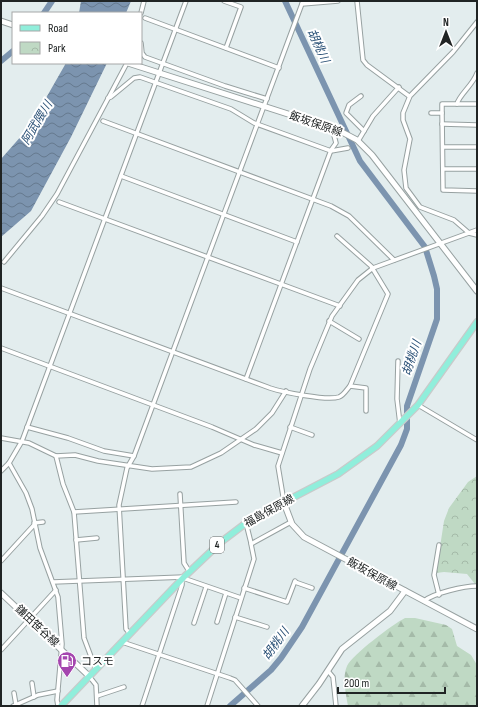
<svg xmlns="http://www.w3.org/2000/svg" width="478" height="707" viewBox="0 0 478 707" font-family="'Sofia Sans Condensed','Noto Sans JP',sans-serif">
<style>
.forest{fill:url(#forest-firs)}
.park{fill:url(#park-crowns)}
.water{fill:url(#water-waves)}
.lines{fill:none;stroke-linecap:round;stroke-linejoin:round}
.river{stroke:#7c94af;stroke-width:6}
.street-casing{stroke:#97a1a1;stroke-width:5.5}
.secondary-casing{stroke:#97a1a1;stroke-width:7}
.primary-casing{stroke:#c9caca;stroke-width:8}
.street{stroke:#fff;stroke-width:3.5}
.secondary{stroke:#fff;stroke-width:5}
.primary{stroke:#90eedb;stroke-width:5.5}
.labels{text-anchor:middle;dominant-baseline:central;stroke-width:4;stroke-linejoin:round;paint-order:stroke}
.shield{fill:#fff;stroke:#636666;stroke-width:1}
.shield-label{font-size:10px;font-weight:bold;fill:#202424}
.street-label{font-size:11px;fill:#202424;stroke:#fff}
.poi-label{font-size:11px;fill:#202424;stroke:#fff;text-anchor:start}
.water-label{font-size:12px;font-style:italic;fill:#284f75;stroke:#fff}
</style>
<defs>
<pattern id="forest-firs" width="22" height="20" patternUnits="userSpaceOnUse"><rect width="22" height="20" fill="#bfd9c4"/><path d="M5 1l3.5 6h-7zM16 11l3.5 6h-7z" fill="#a4baa8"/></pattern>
<pattern id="park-crowns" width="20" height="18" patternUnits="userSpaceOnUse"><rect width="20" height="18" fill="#bfd9c4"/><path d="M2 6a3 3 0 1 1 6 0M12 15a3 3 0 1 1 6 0" fill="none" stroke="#a4baa8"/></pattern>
<pattern id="water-waves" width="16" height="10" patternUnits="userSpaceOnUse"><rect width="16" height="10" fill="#7c94af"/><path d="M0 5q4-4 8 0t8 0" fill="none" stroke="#65798e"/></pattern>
</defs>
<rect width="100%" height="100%" fill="#e3edee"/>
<path class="forest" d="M405 618H415L446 625 452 629 457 646 471 655 477 665V706H348C346 695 342 676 347 666 352 655 393 624 405 618Z"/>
<polygon class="park" points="477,476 477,584 475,584 467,574 444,572 436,573 444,521 449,508 468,482"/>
<g class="water">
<polygon points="81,1 131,1 126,13 79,13"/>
<polygon points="66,63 107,63 71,137 31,211 1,237 1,159 30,126"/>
</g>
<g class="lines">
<g class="river">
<polyline points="44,13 52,1"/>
<polyline points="1,61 13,51"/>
<polyline points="230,706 271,670 281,658 302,627 401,445 407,429 407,406 437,319 437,289 434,276 425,247 360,161 285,1"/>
</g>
<defs>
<g id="street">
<polyline points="224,1 241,7 226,48"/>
<polyline points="357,1 363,60 367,65 409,96"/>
<polyline points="302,4 338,1"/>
<polyline points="141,13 144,1"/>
<polyline points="145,18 279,68"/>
<polyline points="477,22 453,52 410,96 403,113 403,120 410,139 404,170 406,188 420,207 454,220 469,233 477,235"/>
<polyline points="141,43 142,53 145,57 225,86 267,99"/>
<path d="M477 73C473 85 459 95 457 104H442V113L443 190 477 191"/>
<polyline points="361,96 349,105 346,113 364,131"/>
<polyline points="108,98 111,97 134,78 140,77 231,109 254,123 331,151 348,148"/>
<polyline points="457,104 477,104"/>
<polyline points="431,113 442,113"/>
<polyline points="103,121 331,206 349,216 394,260"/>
<polyline points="442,124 477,125"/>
<polyline points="358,141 373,116 399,87"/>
<polyline points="443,147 477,147"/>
<polyline points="443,169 477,169"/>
<polyline points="121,176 297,242"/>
<polyline points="59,202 340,306"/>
<polyline points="4,262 42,216 57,194 127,63"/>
<path d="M1 288 270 388C282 392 327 401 339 397 344 395 347 389 350 386L388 294 371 266 337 236"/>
<polyline points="329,321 359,339"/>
<polyline points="1,348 212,427 254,445 282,453"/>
<polyline points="398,361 397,399 400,424"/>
<polyline points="246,379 331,150 336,143 332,128"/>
<polyline points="350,386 366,388 366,411"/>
<polyline points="418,405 477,440"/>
<polyline points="27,427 68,438 104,451 134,456"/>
<polyline points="290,427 312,435"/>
<polyline points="1,438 29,443 56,456 75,455 98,461 152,469 191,467 221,453 256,429 272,413 286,391"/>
<polyline points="56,456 63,484 74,512 84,638 96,670"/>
<polyline points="9,463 26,493 32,509 40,548 58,597 62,644 57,700 58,706"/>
<polyline points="1,471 9,463 22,441 186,1"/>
<polyline points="180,494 184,563 189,571"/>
<polyline points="284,502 278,466 310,369 332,316 358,280 373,268 477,230"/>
<polyline points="74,512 236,502"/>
<polyline points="34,523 43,522"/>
<polyline points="246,523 251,543"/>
<polyline points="76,540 97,538"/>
<polyline points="439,545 434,575 439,595"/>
<polyline points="1,561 34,525"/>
<polyline points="183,578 241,598"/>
<polyline points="53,582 184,577"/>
<polyline points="295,582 312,588"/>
<polyline points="244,588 287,602 295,581"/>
<path d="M424 601C434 593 464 586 477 586"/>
<polyline points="235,617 267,627"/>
<polyline points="217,622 226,593"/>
<polyline points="194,623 206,587"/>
<polyline points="130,634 126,629 119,505 127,468 134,456 303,1"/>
<polyline points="122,642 230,678 235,680 258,706"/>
<polyline points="1,650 56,590"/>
<polyline points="328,671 333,677 336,706"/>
<polyline points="89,676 96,685 97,706"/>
<polyline points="32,683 34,697"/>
<polyline points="14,693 16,705"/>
<polyline points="97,696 124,687"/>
<polyline points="13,706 38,695 58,691"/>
<polyline points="142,706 182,585 182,580"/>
<polyline points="207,706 254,559 251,544 291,522"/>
</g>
<g id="secondary">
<polyline points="1,21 13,25"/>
<polyline points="128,63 338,130 357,140 372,155 477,291"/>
<polyline points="284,503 292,524 304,537 477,629"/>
<polyline points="1,593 89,676"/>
<polyline points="302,706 319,684 342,649 390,611 405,591"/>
</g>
<polyline id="primary" points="61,706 184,577 221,542 250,520 338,474 377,446 418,405 477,322"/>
</defs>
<use href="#street" class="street-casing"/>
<use href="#secondary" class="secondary-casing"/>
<use href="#primary" class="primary-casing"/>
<use href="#street" class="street"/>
<use href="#secondary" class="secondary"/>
<use href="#primary" class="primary"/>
</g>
<defs>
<symbol id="fuel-pin" viewBox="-11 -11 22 30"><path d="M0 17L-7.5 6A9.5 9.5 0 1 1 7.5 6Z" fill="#a546af" stroke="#fff"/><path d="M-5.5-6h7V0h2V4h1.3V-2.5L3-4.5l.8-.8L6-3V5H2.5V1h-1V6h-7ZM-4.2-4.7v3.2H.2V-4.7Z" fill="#fff"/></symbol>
</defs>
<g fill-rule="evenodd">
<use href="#fuel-pin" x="56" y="650" width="22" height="30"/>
</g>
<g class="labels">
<rect class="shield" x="210" y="537" width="14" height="16" rx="3"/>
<g class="shield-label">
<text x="217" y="545">4</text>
</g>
<g class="street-label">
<text transform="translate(316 124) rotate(19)">飯坂保原線</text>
<text transform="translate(269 511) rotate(-29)">福島保原線</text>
<text transform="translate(372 574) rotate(29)">飯坂保原線</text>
<text transform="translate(37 626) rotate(43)">鎌田笹谷線</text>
</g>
<g class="poi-label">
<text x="81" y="661">コスモ</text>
</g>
<g class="water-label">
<text transform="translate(318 46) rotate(65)">胡桃川</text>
<text transform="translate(37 123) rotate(-59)">阿武隈川</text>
<text transform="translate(412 358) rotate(-71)">胡桃川</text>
<text transform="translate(276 644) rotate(-54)">胡桃川</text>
</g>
</g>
<rect width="478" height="707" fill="none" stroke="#202424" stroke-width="4"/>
<rect x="12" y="12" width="130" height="52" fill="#ffffff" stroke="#a6a7a7"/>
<rect x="20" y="25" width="20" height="6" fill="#90eedb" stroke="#a6a7a7"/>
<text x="48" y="32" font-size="12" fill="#202424">Road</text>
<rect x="20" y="42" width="20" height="12" fill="url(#park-crowns)" stroke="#a6a7a7"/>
<text x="48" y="52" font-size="12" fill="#202424">Park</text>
<g transform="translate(446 32)" stroke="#ffffff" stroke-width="3" paint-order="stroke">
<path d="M0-3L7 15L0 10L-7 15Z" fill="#202424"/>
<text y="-6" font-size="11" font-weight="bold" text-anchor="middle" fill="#202424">N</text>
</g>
<path d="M338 687v6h107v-6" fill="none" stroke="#202424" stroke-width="2"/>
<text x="344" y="687" font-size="12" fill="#202424" stroke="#ffffff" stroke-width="3" paint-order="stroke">200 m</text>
</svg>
